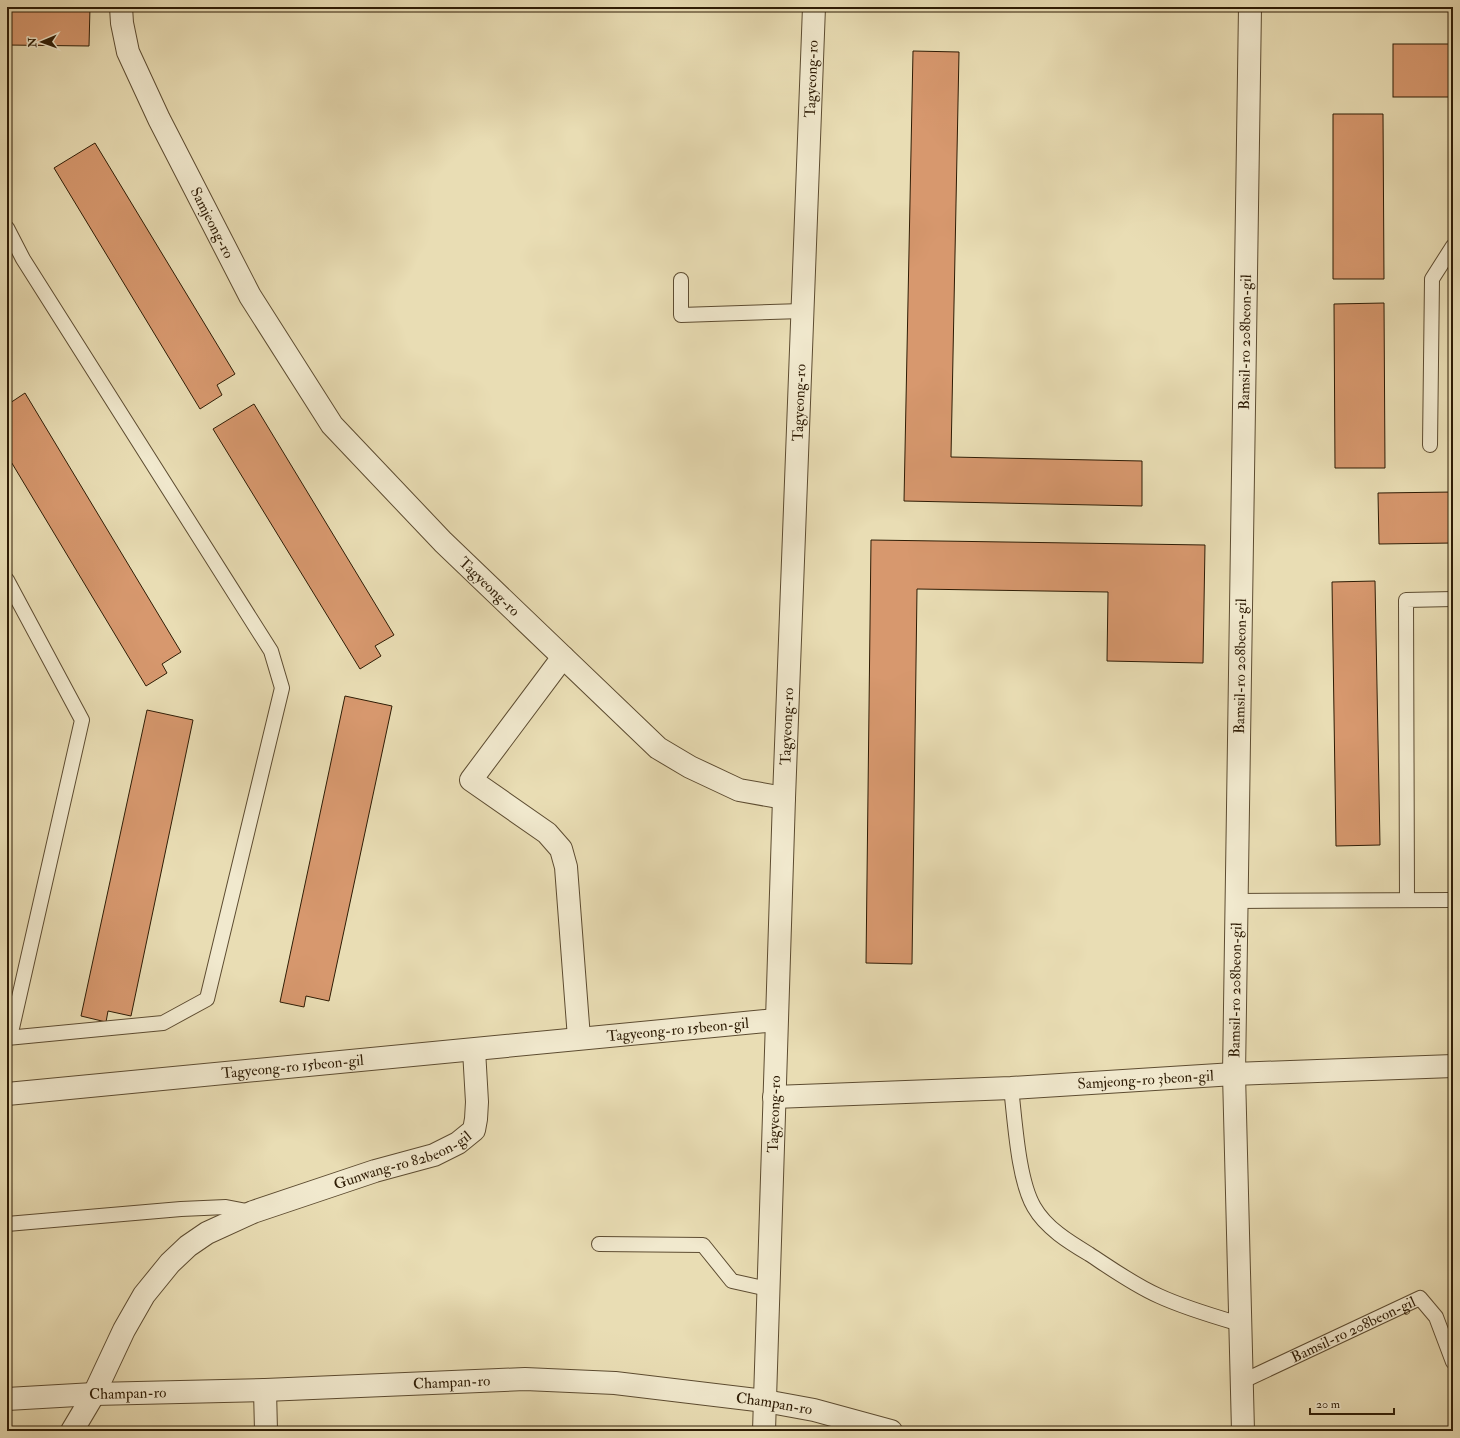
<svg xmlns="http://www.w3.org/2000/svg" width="1460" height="1438" viewBox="0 0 1460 1438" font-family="'IM FELL Double Pica',serif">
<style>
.building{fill:#d7986e;stroke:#2e1c05}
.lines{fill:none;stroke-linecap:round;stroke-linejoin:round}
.service-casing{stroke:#5d4c31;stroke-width:16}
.minor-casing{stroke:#5d4c31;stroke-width:24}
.service{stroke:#f1e9ce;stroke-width:14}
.minor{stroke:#f1e9ce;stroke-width:22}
.labels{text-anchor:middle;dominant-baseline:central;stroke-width:3;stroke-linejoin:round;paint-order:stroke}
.street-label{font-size:15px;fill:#2e1c05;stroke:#f1e9ce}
</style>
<rect width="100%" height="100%" fill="#e9ddb4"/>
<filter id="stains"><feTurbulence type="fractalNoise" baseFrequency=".005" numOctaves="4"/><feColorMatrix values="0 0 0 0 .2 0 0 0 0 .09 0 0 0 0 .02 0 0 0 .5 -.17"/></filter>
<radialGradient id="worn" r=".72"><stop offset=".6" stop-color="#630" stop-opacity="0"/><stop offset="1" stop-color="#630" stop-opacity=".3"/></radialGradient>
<g class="building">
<polygon points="7,7 90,7 89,46 7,45"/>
<rect x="1393" y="44" width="60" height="53"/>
<polygon points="913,51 959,52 951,457 1142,461 1142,506 904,501"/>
<polygon points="1333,114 1383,114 1384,279 1333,279"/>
<polygon points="95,143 235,374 217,385 222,395 200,409 54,168"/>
<polygon points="1384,303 1385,468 1335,468 1334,304"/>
<polygon points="25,393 181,652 162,664 167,673 146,686 7,455 7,405"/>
<polygon points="254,404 394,635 375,646 381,656 360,669 213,429"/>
<polygon points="1453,492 1453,543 1379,544 1378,493"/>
<polygon points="871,540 1205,545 1203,663 1107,661 1108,592 917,589 912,964 866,963"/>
<polygon points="1375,581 1380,845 1336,846 1332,582"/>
<polygon points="345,696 392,706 329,1001 306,996 304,1007 280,1002"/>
<polygon points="147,710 193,720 131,1016 108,1011 106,1022 81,1016"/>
</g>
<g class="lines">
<defs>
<g id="service">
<polyline points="7,228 23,259 271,651 282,688 207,999 163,1023 7,1038"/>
<polyline points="681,280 681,315 802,311"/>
<polyline points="1430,445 1432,279 1453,246"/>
<polyline points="7,580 82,720 10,1037"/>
<polyline points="1407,900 1406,600 1453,599"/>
<polyline points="1237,901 1453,900"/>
<path d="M1011 1088C1015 1120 1018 1180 1034 1207 1046 1228 1069 1242 1089 1254 1112 1269 1134 1285 1159 1296 1185 1308 1213 1316 1240 1324"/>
<polyline points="7,1224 181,1209 226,1207 252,1212"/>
<polyline points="599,1244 703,1245 732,1281 768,1289"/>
<path id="s1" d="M1241 1382 1420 1298 1436 1317 1453 1362"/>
</g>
<g id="minor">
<path id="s2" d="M121 7 122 23 128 52 159 119 250 296 332 425 443 542 658 748 690 767 739 790 784 798"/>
<polyline points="563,657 471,780 547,833 561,849 566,867 579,1038"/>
<path id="s3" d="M7 1094 776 1020"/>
<path id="s4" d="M774 1097 1011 1088 1234 1074 1453 1066"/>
<polyline points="265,1390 266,1431"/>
<path id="s5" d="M7 1399 94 1394 265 1390 525 1379 615 1383 765 1401 814 1410 891 1431"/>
<path id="s6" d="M72 1431 94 1394 124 1330 144 1295 170 1263 188 1246 207 1233 253 1212 375 1171 434 1155 458 1143 474 1130 476 1119 477 1102 474 1050"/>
<path id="s7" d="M764 1431 784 798 814 7"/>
<path id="s8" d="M1243 1431 1234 1074 1250 7"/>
</g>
</defs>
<use href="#service" class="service-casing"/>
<use href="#minor" class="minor-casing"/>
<use href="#service" class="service"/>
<use href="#minor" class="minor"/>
</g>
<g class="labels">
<g class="street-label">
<text stroke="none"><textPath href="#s7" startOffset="1353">Tagyeong-ro</textPath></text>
<text stroke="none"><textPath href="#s2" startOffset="236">Samjeong-ro</textPath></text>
<text stroke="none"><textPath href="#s8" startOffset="1089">Bamsil-ro 208beon-gil</textPath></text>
<text stroke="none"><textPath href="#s7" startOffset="1029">Tagyeong-ro</textPath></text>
<text stroke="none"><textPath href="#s2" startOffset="697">Tagyeong-ro</textPath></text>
<text stroke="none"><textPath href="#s8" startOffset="765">Bamsil-ro 208beon-gil</textPath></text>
<text stroke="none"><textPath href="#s7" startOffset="705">Tagyeong-ro</textPath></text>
<text stroke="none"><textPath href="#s8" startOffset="441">Bamsil-ro 208beon-gil</textPath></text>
<text stroke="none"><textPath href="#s3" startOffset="674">Tagyeong-ro 15beon-gil</textPath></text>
<text stroke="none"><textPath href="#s3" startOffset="287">Tagyeong-ro 15beon-gil</textPath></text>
<text stroke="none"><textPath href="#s4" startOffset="372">Samjeong-ro 3beon-gil</textPath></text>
<text stroke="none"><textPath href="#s7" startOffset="317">Tagyeong-ro</textPath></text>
<text stroke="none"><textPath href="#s6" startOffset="452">Gunwang-ro 82beon-gil</textPath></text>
<text stroke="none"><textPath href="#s1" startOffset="124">Bamsil-ro 208beon-gil</textPath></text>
<text stroke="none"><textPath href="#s5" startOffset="445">Champan-ro</textPath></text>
<text stroke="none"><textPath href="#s5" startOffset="121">Champan-ro</textPath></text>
<text stroke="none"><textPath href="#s5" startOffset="769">Champan-ro</textPath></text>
</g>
</g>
<rect width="1460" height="1438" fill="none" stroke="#e9ddb4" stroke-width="24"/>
<rect x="8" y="8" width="1444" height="1422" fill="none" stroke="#2e1c05" stroke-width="2"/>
<rect x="12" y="12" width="1436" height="1414" fill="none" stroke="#2e1c05"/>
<g transform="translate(42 42) rotate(268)" stroke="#f1e9ce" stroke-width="3" paint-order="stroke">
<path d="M0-3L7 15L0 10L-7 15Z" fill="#2e1c05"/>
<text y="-6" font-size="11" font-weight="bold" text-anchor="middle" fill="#2e1c05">N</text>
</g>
<path d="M1310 1408v6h84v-6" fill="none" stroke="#2e1c05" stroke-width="2"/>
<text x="1316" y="1408" font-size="12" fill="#2e1c05" stroke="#f1e9ce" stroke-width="3" paint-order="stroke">20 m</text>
<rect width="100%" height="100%" filter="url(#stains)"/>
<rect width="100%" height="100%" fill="url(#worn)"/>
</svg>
